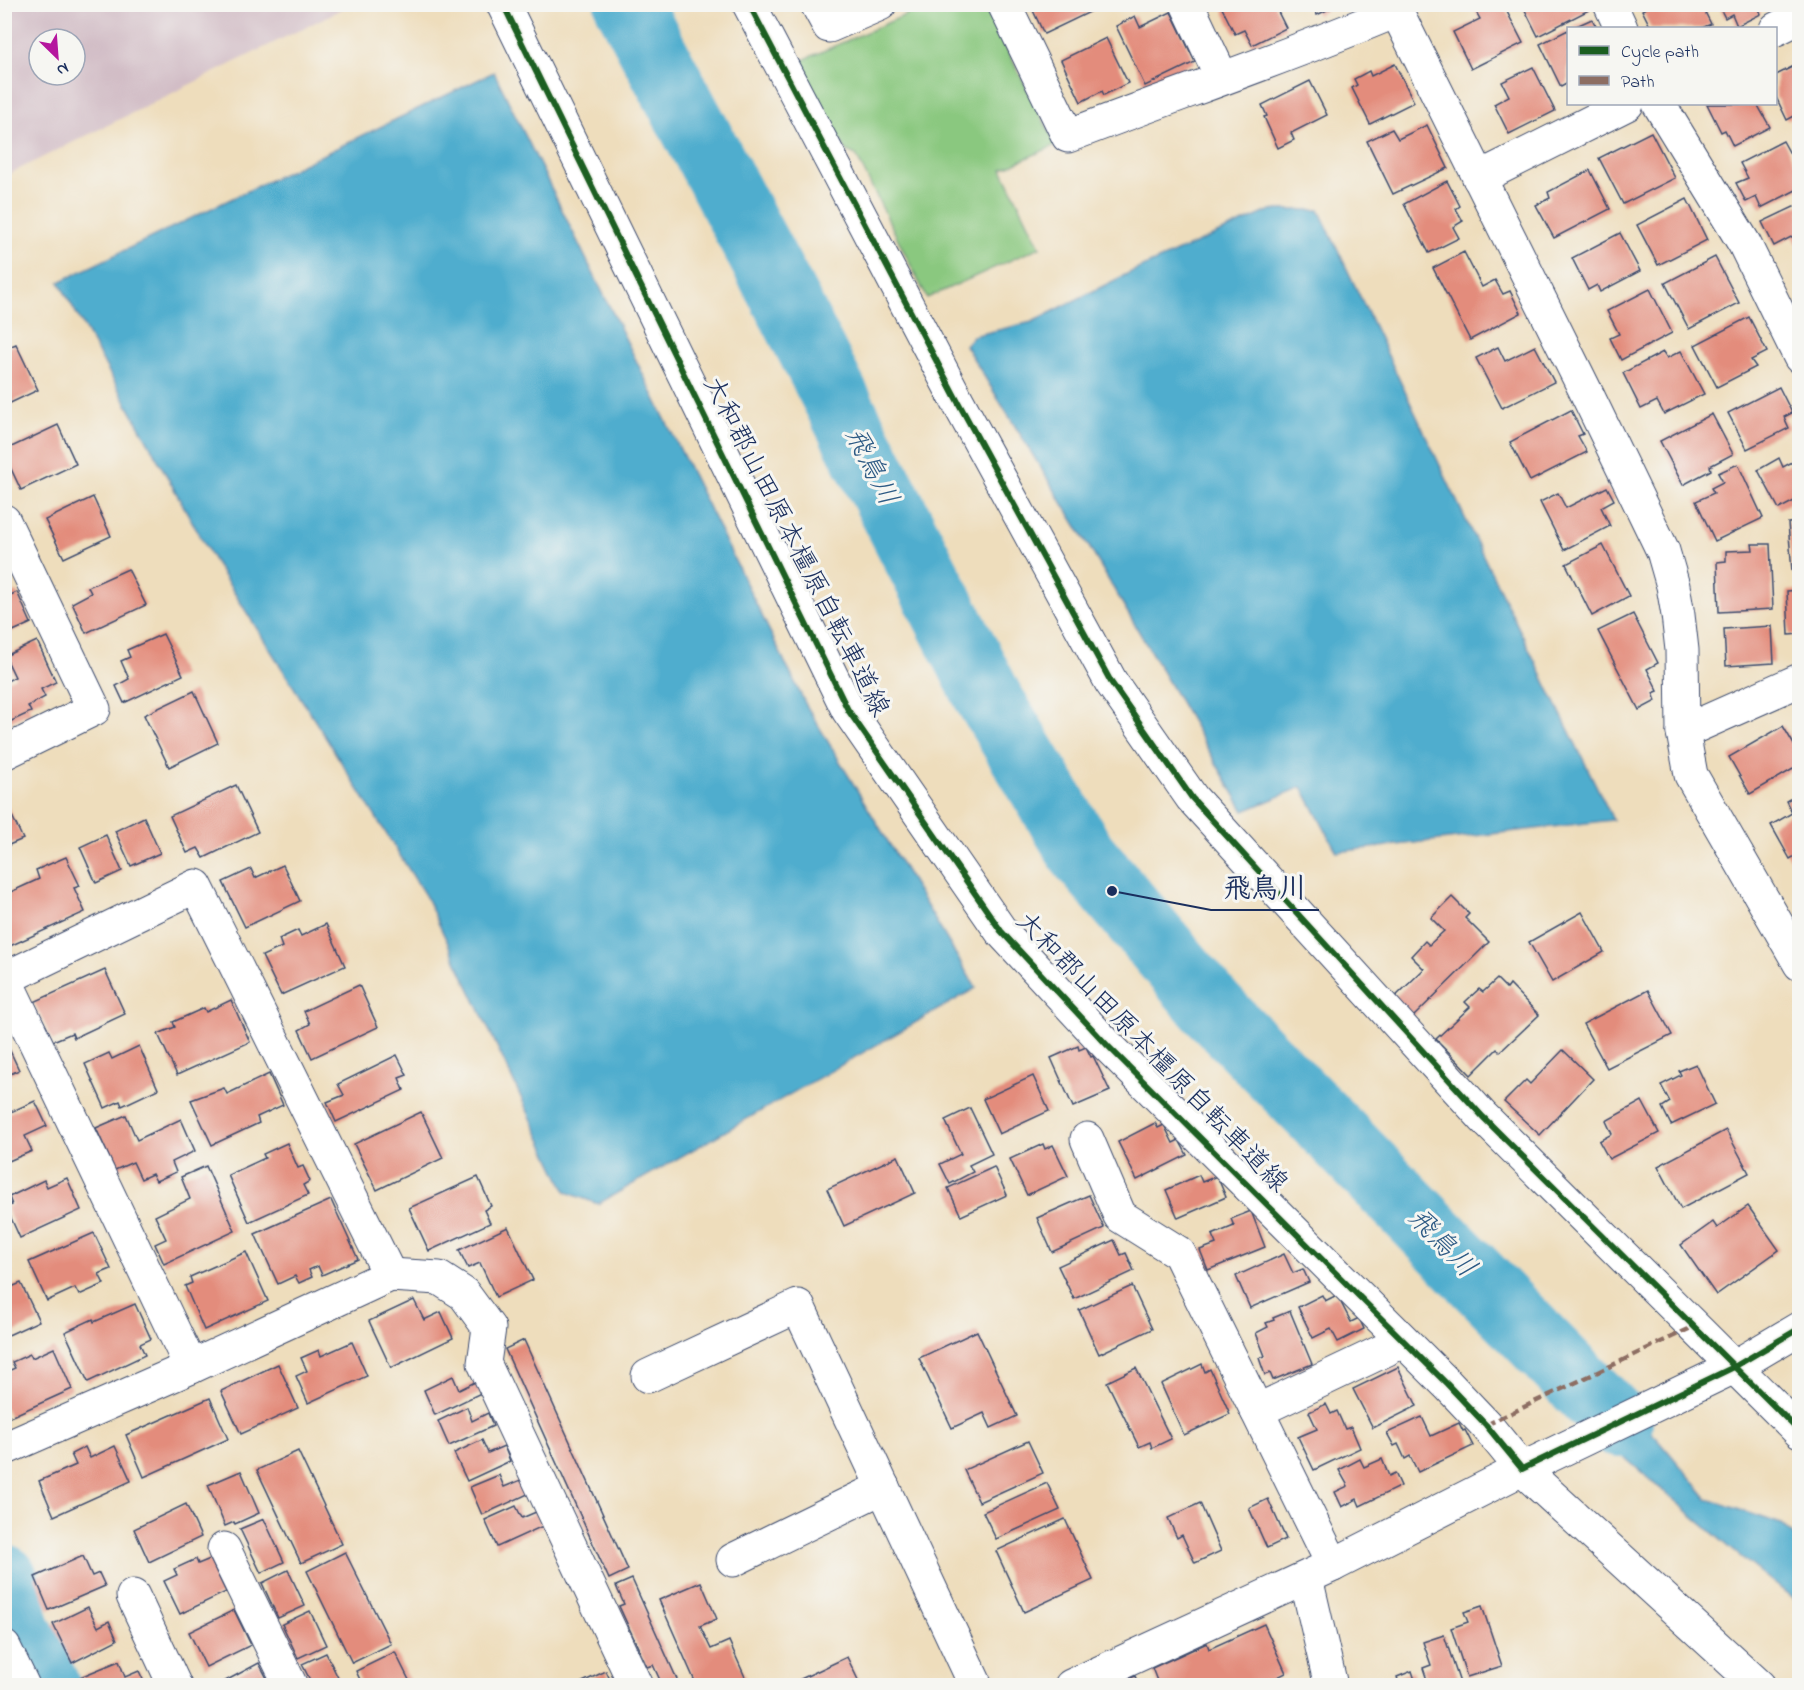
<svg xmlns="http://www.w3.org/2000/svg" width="1804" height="1690" viewBox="0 0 1804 1690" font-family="'Indie Flower','Klee One',sans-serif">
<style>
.industrial{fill:#d2bdc6;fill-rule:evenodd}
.green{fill:#8ac87f;stroke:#527c6e;stroke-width:1.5}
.water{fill:#50adce;stroke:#366e96;stroke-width:1.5}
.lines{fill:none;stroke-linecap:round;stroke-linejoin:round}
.river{stroke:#50adce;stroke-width:68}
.building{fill:#e38c7c}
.minor-casing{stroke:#3b496c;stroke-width:35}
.minor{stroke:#fff;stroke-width:33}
.quiet{stroke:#8d6e63;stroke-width:4.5;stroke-dasharray:9 4.5;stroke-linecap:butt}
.cycleway-casing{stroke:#f6f6f2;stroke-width:10}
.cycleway{stroke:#1b5e20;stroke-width:6}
.labels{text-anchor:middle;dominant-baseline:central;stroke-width:6;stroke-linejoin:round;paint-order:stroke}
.street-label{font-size:27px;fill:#1b2f5e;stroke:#f6f6f2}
.water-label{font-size:28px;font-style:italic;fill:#2e5b85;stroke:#f6f6f2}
.leader{fill:none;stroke:#1b2f5e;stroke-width:2}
.callout-dot{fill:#1b2f5e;stroke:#f6f6f2;stroke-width:2}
.callout-label{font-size:28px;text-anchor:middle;font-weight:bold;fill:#1b2f5e;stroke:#f6f6f2;stroke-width:6;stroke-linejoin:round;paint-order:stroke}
</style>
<rect width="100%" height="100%" fill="#f6f6f2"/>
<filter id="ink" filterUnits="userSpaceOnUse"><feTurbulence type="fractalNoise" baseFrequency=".0167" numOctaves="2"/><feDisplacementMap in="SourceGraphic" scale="12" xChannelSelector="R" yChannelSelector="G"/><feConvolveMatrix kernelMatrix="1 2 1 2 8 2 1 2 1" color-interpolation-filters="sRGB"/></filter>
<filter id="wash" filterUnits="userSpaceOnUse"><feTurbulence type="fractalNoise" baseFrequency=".008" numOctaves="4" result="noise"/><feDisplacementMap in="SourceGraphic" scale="24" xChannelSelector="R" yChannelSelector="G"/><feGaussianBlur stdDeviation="1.35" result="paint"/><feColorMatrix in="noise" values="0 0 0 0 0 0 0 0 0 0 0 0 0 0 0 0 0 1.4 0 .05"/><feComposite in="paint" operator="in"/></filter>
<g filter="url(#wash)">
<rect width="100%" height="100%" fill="#eeddbc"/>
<path class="industrial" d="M5 4H350V5L5 176ZM39 39H75V75H39Z"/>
<polygon class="green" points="928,5 984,5 1056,145 1002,169 1040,247 927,298 856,155 847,151 828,122 798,62"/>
<g class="water">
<polygon points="494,72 806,705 976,988 598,1204 566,1192 425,895 213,559 59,282"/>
<polygon points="1271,210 1319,210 1473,535 1613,820 1337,852 1302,787 1244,811 1087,543 965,345 973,336 1032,322 1129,273"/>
<polygon points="1557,1335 1579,1365 1657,1438 1708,1499 1781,1524 1799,1541 1799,1603 1735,1552 1618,1452 1554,1381"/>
</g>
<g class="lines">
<g class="river">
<polyline points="628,4 796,320 988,697 1083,855 1212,1008 1619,1424"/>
<polyline points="4,1578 17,1628 46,1686"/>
</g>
</g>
<g id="blocks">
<g class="building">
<polygon points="1030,4 1089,4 1092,11 1044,34"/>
<polygon points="1220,4 1274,4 1286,28 1252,45 1244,30 1235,34"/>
<polygon points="1312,4 1339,4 1317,15"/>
<polygon points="1485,4 1503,4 1523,43 1471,69 1453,32 1480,19 1475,10"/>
<polygon points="1522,4 1586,4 1589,10 1538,36"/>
<polygon points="1653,4 1701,4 1711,24 1702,28 1651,28 1642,10"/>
<polygon points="1718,4 1757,4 1761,14 1737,26 1732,14 1725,18"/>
<polygon points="1171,12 1195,62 1145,86 1116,26 1135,16 1140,27"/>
<polygon points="1592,19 1597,28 1572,28"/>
<polygon points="1568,30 1568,83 1561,87 1540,44"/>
<polygon points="1106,38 1128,83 1104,95 1102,91 1081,102 1061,60"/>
<polygon points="1800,63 1800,113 1787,120 1776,97 1776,75"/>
<polygon points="1395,64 1414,102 1370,124 1352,88 1357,85 1354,79 1369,71 1371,76"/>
<polygon points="1533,67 1555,111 1509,134 1494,104 1509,96 1502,82"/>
<polygon points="1310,81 1327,115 1291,133 1294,140 1278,148 1264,117 1267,116 1262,105"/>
<polygon points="1707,104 1757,104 1770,127 1733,146 1725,130 1721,132"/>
<polygon points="1427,125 1448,168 1393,194 1367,141 1392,129 1398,139"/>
<polygon points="1651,132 1675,178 1623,204 1599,158"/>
<polygon points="1783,141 1800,172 1800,188 1761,208 1756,197 1746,202 1736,183 1748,178 1740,163"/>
<polygon points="1590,170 1610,209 1554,238 1536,205 1550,198 1548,192"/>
<polygon points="1447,181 1460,206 1456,209 1463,221 1453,227 1459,238 1429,253 1404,204"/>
<polygon points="1687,199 1707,240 1658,265 1637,225"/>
<polygon points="1800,204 1800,249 1793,236 1774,246 1762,222"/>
<polygon points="1620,233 1640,271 1600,292 1597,285 1588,290 1572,258"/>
<polygon points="1464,252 1482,287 1495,280 1503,294 1510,291 1521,313 1470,340 1433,268"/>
<polygon points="1715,257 1739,303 1689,329 1665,283"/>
<polygon points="1650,289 1672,333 1621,360 1610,338 1619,334 1607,311"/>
<polygon points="1749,317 1767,352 1751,360 1756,367 1717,387 1695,345"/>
<polygon points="16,344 38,390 4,406 4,349"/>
<polygon points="1535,346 1554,382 1502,408 1476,358 1498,347 1505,361"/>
<polygon points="1681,351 1704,394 1664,414 1657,401 1641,409 1623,373 1663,352 1667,358"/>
<polygon points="1779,387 1792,413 1784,417 1789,428 1747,449 1728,413"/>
<polygon points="1571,410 1583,434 1578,436 1587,452 1530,481 1510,442"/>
<polygon points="1712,414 1733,454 1710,466 1711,470 1683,485 1660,441"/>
<polygon points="58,425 76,464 21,490 5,456 5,450"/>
<polygon points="1779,458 1783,467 1800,458 1800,498 1779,509 1758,470"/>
<polygon points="1738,464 1763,518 1715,541 1696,501 1714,493 1711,488 1723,482 1718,473"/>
<polygon points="1607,487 1614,500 1601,507 1610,526 1564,550 1540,502 1558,493 1566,508"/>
<polygon points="93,497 111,536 64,558 45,520"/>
<polygon points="1800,522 1800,571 1792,571 1788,523"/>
<polygon points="1752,544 1770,544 1773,609 1719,612 1717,562 1726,561 1726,551 1753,550"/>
<polygon points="1603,545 1629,596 1592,616 1566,564"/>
<polygon points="128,569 146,605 86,633 72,603 91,593 88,587"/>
<polygon points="1800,590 1800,634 1789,635 1787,591"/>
<polygon points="17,592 31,623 4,635 4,598"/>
<polygon points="1633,614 1658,663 1647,669 1658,691 1653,693 1656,701 1639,710 1598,631"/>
<polygon points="1772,626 1774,663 1726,666 1724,629"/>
<polygon points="163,634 183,675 124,703 116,686 129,679 121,661 130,657 127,650"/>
<polygon points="37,641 56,682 41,689 45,697 28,706 31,712 5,724 5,682 15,677 5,656"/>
<polygon points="194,691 218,743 169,767 144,715"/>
<polygon points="1783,726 1800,755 1800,765 1750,794 1729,757"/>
<polygon points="236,785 258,832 204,858 198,848 187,853 170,816"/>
<polygon points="1800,793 1800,853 1790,859 1771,825 1792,813 1786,801"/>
<polygon points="4,799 23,839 4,847"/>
<polygon points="144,817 160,853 131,866 115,831"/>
<polygon points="106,835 122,871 96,883 80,847"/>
<polygon points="66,857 80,886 74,888 85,912 10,946 4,935 4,895 39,879 36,870"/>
<polygon points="283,865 300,901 245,927 223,882 251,869 255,878"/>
<polygon points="1452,897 1469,914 1465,918 1489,942 1413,1017 1394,998 1424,969 1411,956 1425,941 1429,945 1444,931 1431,918"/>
<polygon points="1582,912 1604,952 1552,982 1529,942"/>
<polygon points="326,924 345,966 281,995 262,956 282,947 279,939 298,930 301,936"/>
<polygon points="105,970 125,1014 74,1038 72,1033 53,1041 34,1002"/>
<polygon points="1497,979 1507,989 1510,985 1539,1015 1500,1052 1497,1049 1471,1075 1436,1039 1470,1007 1465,1002 1479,989 1483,992"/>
<polygon points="359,985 378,1027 312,1058 299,1030 310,1024 304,1011"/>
<polygon points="1648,990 1672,1035 1607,1068 1583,1024"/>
<polygon points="231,1000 250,1042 177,1075 158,1034 175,1027 173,1022 204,1008 206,1012"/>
<polygon points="4,1038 19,1070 4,1077"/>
<polygon points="139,1046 158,1089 122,1106 120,1101 105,1108 85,1064 109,1053 112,1059"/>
<polygon points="1078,1046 1079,1050 1086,1047 1091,1057 1093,1056 1110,1091 1073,1107 1051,1058"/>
<polygon points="1563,1050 1593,1079 1540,1135 1504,1102 1526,1080 1530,1084"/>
<polygon points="397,1055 407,1075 399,1078 404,1090 336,1122 327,1102 344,1095 338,1084"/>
<polygon points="1696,1064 1715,1104 1671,1125 1662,1107 1670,1102 1661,1085 1681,1075 1679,1071"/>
<polygon points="269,1074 283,1105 257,1117 259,1123 212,1145 191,1100 224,1088 227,1094"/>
<polygon points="1033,1076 1049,1111 999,1134 983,1099"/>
<polygon points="35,1101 47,1126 25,1136 32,1151 4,1163 4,1115"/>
<polygon points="1642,1101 1659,1133 1609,1159 1599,1141 1612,1134 1606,1121"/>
<polygon points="970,1108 992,1154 969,1165 973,1172 950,1184 940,1164 961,1154 945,1120"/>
<polygon points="421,1112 443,1158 377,1190 354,1144"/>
<polygon points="126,1115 137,1140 181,1119 195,1151 172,1162 176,1172 156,1181 152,1174 141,1179 133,1162 115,1170 96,1128"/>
<polygon points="1155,1123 1158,1128 1164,1125 1173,1143 1179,1140 1187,1155 1137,1180 1118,1142"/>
<polygon points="1726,1130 1749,1173 1681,1209 1658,1166"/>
<polygon points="287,1143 298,1168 303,1166 310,1181 303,1185 308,1195 249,1222 228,1175 265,1158 263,1154"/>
<polygon points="1043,1144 1045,1149 1053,1145 1068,1176 1027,1195 1010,1159"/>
<polygon points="898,1156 915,1193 844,1226 827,1189"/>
<polygon points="206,1166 235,1231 164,1264 155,1244 166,1239 155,1216 190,1199 181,1177"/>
<polygon points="994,1167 1007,1195 961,1216 948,1188"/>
<polygon points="1199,1175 1202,1182 1217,1176 1226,1197 1178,1218 1166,1190"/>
<polygon points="478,1177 491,1206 484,1210 490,1223 429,1251 409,1208"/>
<polygon points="67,1178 81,1210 20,1238 6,1207 12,1205 9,1197 44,1180 47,1187"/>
<polygon points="1089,1195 1104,1228 1052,1252 1037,1218"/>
<polygon points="331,1200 358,1259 322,1275 318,1266 309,1270 312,1277 299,1283 295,1276 278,1284 255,1234"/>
<polygon points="1748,1206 1779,1250 1716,1295 1681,1245 1713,1222 1717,1228"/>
<polygon points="1251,1211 1265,1247 1208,1270 1200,1250 1216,1244 1212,1235 1234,1226 1231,1219"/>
<polygon points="508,1227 533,1280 496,1297 480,1263 468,1268 459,1250"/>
<polygon points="94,1233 111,1269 99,1274 104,1284 79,1295 75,1288 47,1301 29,1262"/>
<polygon points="1114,1240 1121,1255 1126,1253 1134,1271 1074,1299 1058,1266"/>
<polygon points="246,1252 268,1301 204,1330 185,1286 192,1283 190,1277"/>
<polygon points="1284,1254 1293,1273 1303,1269 1309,1282 1250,1308 1236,1276"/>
<polygon points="21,1283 39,1321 4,1337 4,1290"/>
<polygon points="1132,1286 1152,1329 1099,1354 1079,1310"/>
<polygon points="1322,1295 1325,1301 1337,1295 1351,1322 1359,1318 1364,1329 1338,1342 1331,1329 1313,1338 1298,1307"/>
<polygon points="414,1300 424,1320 441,1312 453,1338 391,1368 369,1321"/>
<polygon points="135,1304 151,1339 140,1344 145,1355 88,1382 65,1332 93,1319 94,1322"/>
<polygon points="1290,1311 1312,1364 1273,1380 1270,1373 1265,1375 1259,1358 1265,1356 1256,1333 1268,1327 1266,1323 1274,1320 1273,1318"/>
<polygon points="977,1331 1017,1416 991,1428 984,1413 952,1428 919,1358"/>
<polygon points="524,1340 628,1570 609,1579 505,1349"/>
<polygon points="352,1342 367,1376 308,1403 296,1376 307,1371 301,1358 319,1350 321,1356"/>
<polygon points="54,1348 72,1389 10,1417 4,1406 4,1373 15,1368 12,1362 30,1354 32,1358"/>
<polygon points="278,1364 298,1408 241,1434 221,1391"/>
<polygon points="1202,1364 1205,1372 1210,1369 1230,1414 1184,1435 1161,1384"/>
<polygon points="1398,1367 1417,1406 1373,1428 1353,1389"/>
<polygon points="1136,1368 1171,1439 1152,1448 1150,1442 1139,1447 1107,1382"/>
<polygon points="453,1376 459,1390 475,1382 481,1393 435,1415 424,1390"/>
<polygon points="210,1398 228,1439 144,1477 126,1435"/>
<polygon points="1326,1404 1331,1414 1337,1411 1345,1429 1351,1427 1360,1448 1314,1470 1298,1437 1317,1429 1309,1412"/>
<polygon points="467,1407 472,1421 488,1413 493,1426 449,1446 438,1421"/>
<polygon points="1422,1417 1431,1436 1459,1423 1463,1431 1465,1430 1473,1446 1418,1472 1410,1456 1405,1459 1398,1444 1394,1446 1387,1433"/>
<polygon points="482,1440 488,1453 504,1446 510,1461 467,1481 454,1453"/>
<polygon points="1028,1441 1043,1473 979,1502 964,1470"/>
<polygon points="115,1446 131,1481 54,1516 39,1481 76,1465 71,1454 85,1447 90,1458"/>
<polygon points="298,1451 342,1544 301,1563 257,1470"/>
<polygon points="1360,1459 1364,1467 1382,1459 1389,1476 1395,1473 1401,1486 1360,1506 1357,1499 1342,1507 1335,1492 1348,1486 1339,1470"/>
<polygon points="241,1471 259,1513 235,1524 234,1522 225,1526 208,1485"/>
<polygon points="499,1475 504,1487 521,1480 528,1494 482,1515 470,1487"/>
<polygon points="1047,1483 1060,1510 996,1539 983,1512"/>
<polygon points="1268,1499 1286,1539 1267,1548 1249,1508"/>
<polygon points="1200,1503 1221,1551 1195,1563 1182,1535 1177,1538 1168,1518"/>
<polygon points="186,1504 201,1537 149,1562 134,1529"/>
<polygon points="516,1506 522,1518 536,1512 543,1526 497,1547 485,1520"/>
<polygon points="264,1519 284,1562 261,1573 240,1529"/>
<polygon points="1065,1519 1093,1580 1024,1612 996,1551"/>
<polygon points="345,1552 391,1644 352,1663 307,1571"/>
<polygon points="83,1556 92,1576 99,1573 105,1586 49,1610 35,1577"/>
<polygon points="196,1559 198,1564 210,1559 226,1592 180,1614 164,1581 177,1575 174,1569"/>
<polygon points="288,1570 305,1606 278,1618 262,1583"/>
<polygon points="632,1579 680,1686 657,1686 655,1682 660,1680 653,1665 647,1667 619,1606 624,1604 616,1586"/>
<polygon points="701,1582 717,1619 700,1626 711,1649 729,1641 749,1686 697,1686 659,1600"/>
<polygon points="1482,1606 1502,1666 1467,1677 1451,1628 1468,1622 1464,1612"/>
<polygon points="88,1607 98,1627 109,1621 117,1640 72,1663 53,1624"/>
<polygon points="234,1610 251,1645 206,1667 189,1632"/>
<polygon points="310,1611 326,1645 298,1658 282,1624"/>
<polygon points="1264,1624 1286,1673 1259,1686 1159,1686 1152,1668 1207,1643 1209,1649"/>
<polygon points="1444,1635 1461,1686 1429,1686 1423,1668 1431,1665 1423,1642"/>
<polygon points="395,1652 412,1686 363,1686 356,1671"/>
<polygon points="326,1653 342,1686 313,1686 302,1664"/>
<polygon points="847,1657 861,1686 786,1686"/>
<polygon points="119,1661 125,1677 139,1671 146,1686 83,1686 80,1677"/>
<polygon points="259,1663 271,1686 216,1686"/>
<polygon points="606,1671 613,1686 574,1686"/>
<polygon points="1412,1671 1417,1686 1384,1686 1398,1680 1397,1677"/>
<polygon points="1135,1676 1139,1686 1116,1686"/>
</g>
</g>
</g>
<g filter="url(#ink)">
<use href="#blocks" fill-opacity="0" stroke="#3b496c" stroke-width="1.5"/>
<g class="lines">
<defs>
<g id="minor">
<polyline points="503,4 848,710 1001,931 1108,1046 1447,1384 1486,1425 1522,1469 1759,1686"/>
<polyline points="749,4 958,402 1111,682 1192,798 1483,1117 1800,1432"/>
<polyline points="817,4 829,26 880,4"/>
<path d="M1004 4 1068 136C1177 94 1288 57 1396 11"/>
<polyline points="1187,4 1222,78"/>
<polyline points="1393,4 1584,388 1663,551 1673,586 1678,615 1682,650 1683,732 1691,775 1800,964"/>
<polyline points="1610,4 1621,28"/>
<polyline points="1776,29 1800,17"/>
<polyline points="1659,104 1744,243 1800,357"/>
<polyline points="1479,178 1627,104"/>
<polyline points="4,521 94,709 4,753"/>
<polyline points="1683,732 1800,680"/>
<polyline points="4,979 196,886 390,1275 191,1367 4,1449"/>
<polyline points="5,979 191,1367"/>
<polyline points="1087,1139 1120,1216 1179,1253 1333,1565"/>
<polyline points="390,1275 439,1278 464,1294 489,1328 484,1363 636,1686"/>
<polyline points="648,1376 798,1306 976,1686"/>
<polyline points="1257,1411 1387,1349"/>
<polyline points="224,1549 291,1686"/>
<polyline points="733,1560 883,1487"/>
<polyline points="1306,1578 1331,1686"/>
<polyline points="133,1596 175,1686"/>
<polyline points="4,1647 23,1686"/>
<polyline points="1071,1686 1333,1565 1522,1469 1734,1367 1800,1328"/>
</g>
</defs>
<use href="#minor" class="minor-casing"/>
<use href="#minor" class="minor"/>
<polyline class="quiet" points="1486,1425 1695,1326"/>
<defs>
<g id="cycleway">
<polyline points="503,4 848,710 1001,931 1108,1046 1447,1384 1486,1425 1522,1469 1734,1367 1800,1328"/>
<polyline points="749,4 958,402 1111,682 1192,798 1483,1117 1800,1432"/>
</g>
</defs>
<use href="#cycleway" class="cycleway-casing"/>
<use href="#cycleway" class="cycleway"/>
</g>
</g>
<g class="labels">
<g class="street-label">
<text transform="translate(795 547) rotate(63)">大和郡山田原本橿原自転車道線</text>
<text transform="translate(1151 1053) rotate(46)">大和郡山田原本橿原自転車道線</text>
</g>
<g class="water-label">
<text transform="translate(870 467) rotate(63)">飛鳥川</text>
<text transform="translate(1441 1244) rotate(46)">飛鳥川</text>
</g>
</g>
<path class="leader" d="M1112 891L1211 910H1319"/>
<circle class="callout-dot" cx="1112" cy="891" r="6"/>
<g class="callout-label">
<text x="1265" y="897">飛鳥川</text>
</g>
<rect width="1804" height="1690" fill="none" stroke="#f6f6f2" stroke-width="24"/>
<rect x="1567" y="27" width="210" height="78" fill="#f6f6f2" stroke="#9ea6b7" stroke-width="1.5"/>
<rect x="1579" y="46" width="30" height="9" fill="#1b5e20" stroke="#9ea6b7" stroke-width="1.5"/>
<text x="1621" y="57" font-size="18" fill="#1b2f5e">Cycle path</text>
<rect x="1579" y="76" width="30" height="9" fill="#8d6e63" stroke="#9ea6b7" stroke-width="1.5"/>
<text x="1621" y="87" font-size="18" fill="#1b2f5e">Path</text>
<g transform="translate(57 57) rotate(155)"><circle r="28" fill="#f6f6f2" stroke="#9ea6b7" stroke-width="1.5"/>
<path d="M0-4.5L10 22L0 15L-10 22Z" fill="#b5179e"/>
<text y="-9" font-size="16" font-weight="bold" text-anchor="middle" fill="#1b2f5e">N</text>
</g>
</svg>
